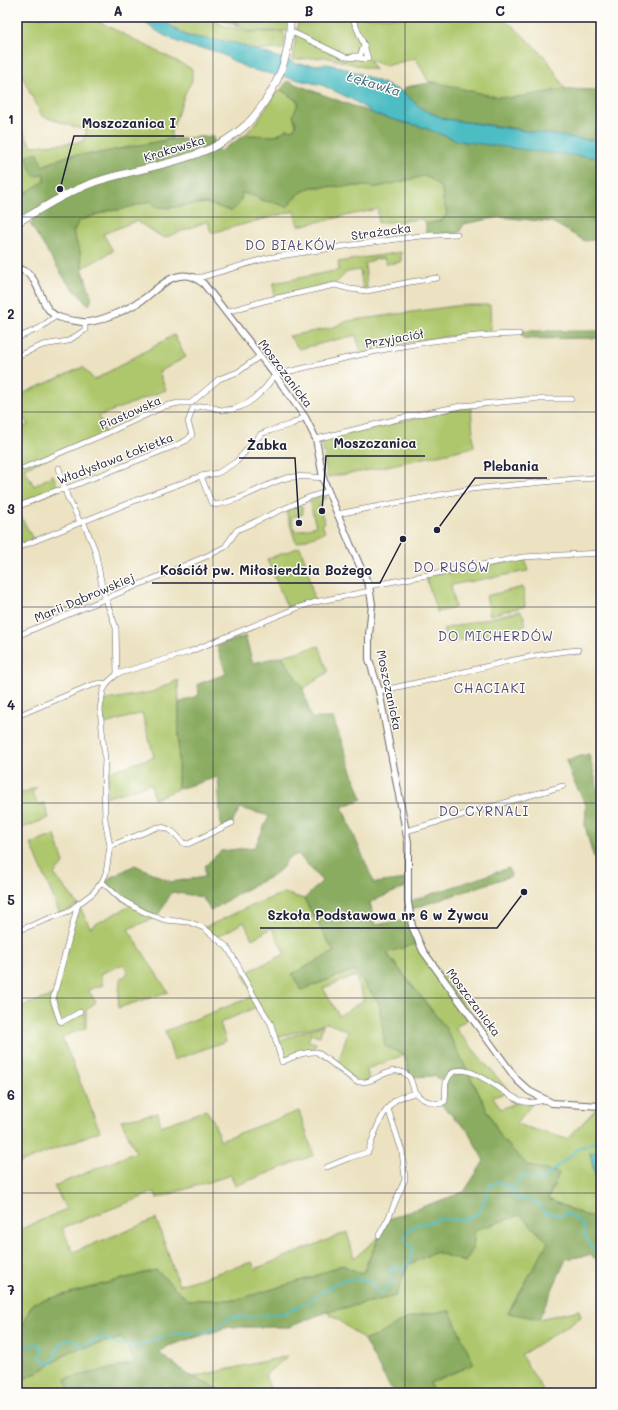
<svg xmlns="http://www.w3.org/2000/svg" width="618" height="1410" viewBox="0 0 618 1410" font-family="Mali,sans-serif">
<style>
.green{fill:#aec76c;stroke:#687454;fill-rule:evenodd}
.forest{fill:#8aac60;stroke:#56674e}
.water{fill:#4ebdc4;stroke:#387080}
.lines{fill:none;stroke-linecap:round;stroke-linejoin:round}
.stream{stroke:#4ebdc4;stroke-width:2}
.minor-casing{stroke:#69656a;stroke-width:6}
.tertiary-casing{stroke:#69656a;stroke-width:8}
.secondary-casing{stroke:#69656a;stroke-width:8}
.minor{stroke:#fff;stroke-width:5}
.tertiary{stroke:#fff;stroke-width:6}
.secondary{stroke:#fff;stroke-width:7}
.grid{fill:none;stroke:#22223b;stroke-width:1;stroke-opacity:0.55}
.labels{text-anchor:middle;dominant-baseline:central;stroke-width:3;stroke-linejoin:round;paint-order:stroke}
.street-label{font-size:12px;fill:#22223b;stroke:#fdfcf7}
.water-label{font-size:13px;font-style:italic;fill:#346072;stroke:#fdfcf7}
.neighbourhood-label{font-size:13px;letter-spacing:1px;fill:#514b75;stroke:#fdfcf7}
.leader{fill:none;stroke:#22223b;stroke-width:1.5}
.callout-dot{fill:#22223b;stroke:#fdfcf7;stroke-width:1.5}
.callout-label{font-size:13px;text-anchor:middle;font-weight:bold;fill:#22223b;stroke:#fdfcf7;stroke-width:3;stroke-linejoin:round;paint-order:stroke}
.neatline{fill:none;stroke:#22223b;stroke-width:1.5}
.grid-label{font-size:13px;text-anchor:middle;font-weight:bold;fill:#22223b}
</style>
<rect width="100%" height="100%" fill="#fdfcf7"/>
<filter id="ink" filterUnits="userSpaceOnUse"><feTurbulence type="fractalNoise" baseFrequency=".025" numOctaves="2"/><feDisplacementMap in="SourceGraphic" scale="8" xChannelSelector="R" yChannelSelector="G"/><feConvolveMatrix kernelMatrix="1 2 1 2 8 2 1 2 1" color-interpolation-filters="sRGB"/></filter>
<filter id="wash" filterUnits="userSpaceOnUse"><feTurbulence type="fractalNoise" baseFrequency=".012" numOctaves="4" result="noise"/><feDisplacementMap in="SourceGraphic" scale="16" xChannelSelector="R" yChannelSelector="G"/><feGaussianBlur stdDeviation="0.9" result="paint"/><feColorMatrix in="noise" values="0 0 0 0 0 0 0 0 0 0 0 0 0 0 0 0 0 1.4 0 .05"/><feComposite in="paint" operator="in"/></filter>
<g filter="url(#wash)">
<rect width="100%" height="100%" fill="#ece2c1"/>
<g class="green">
<polygon points="17,17 90,17 192,69 192,81 186,91 171,132 171,139 94,154 70,155 42,166 28,156 30,170 35,177 43,173 45,181 17,198 17,128 19,127 32,146 82,142 87,131 42,116 17,66"/>
<polygon points="162,17 208,17 222,25 247,32 283,32 285,37 284,49 253,50 235,43 187,36 171,26"/>
<polygon points="215,17 226,17 237,26 239,17 290,17 290,31 248,31"/>
<polygon points="299,17 339,19 340,17 501,17 510,25 512,25 547,59 565,89 512,98 491,96 428,81 416,58 386,66 369,60 375,70 325,57 292,60"/>
<polygon points="281,90 299,102 294,115 296,125 293,130 287,129 276,136 245,135 259,119 276,92"/>
<polygon points="424,176 431,179 442,189 443,200 447,213 443,220 426,224 423,219 378,223 378,209 298,226 294,211 211,233 208,221 164,238 136,221 103,234 113,251 83,268 80,252 73,232 79,221 89,217 110,210 119,210 151,201 167,208 206,203 231,211 242,192 254,196 261,200 275,203 287,207 297,195 311,187 360,186 378,187"/>
<polygon points="401,252 401,262 386,264 384,258 373,260 365,264 367,288 363,289 360,270 347,272 336,283 274,299 274,283 339,270 338,262"/>
<polygon points="462,305 490,305 491,331 423,340 361,353 356,335 299,349 289,336 331,328 348,321"/>
<polygon points="174,335 186,357 159,372 166,390 99,416 105,434 24,468 34,486 53,475 59,490 17,507 17,430 28,425 17,407 17,396 83,367 94,380"/>
<polygon points="471,406 474,447 360,472 327,477 322,439"/>
<polygon points="321,495 326,496 327,498 322,500 319,507 325,523 322,524 325,532 296,543 286,511 300,505 302,507 303,514 291,517 295,532 316,526 310,503 312,499"/>
<polygon points="17,509 34,541 17,548"/>
<polygon points="300,547 307,566 314,600 287,607 267,559"/>
<polygon points="525,558 528,571 451,585 455,608 437,612 425,575 449,571 450,574"/>
<polygon points="523,587 525,606 490,615 486,596"/>
<polygon points="520,611 524,616 526,626 447,643 443,629"/>
<polygon points="319,646 328,672 303,689 282,656"/>
<polygon points="178,680 179,703 178,789 154,799 151,784 107,797 108,772 154,757 142,713 102,725 101,701 152,692"/>
<polygon points="37,787 32,792 38,805 44,803 49,818 17,830 17,795"/>
<polygon points="55,835 64,863 54,874 78,904 90,927 132,905 157,917 128,929 168,992 118,1008 120,979 128,974 124,964 100,974 103,985 88,990 96,1002 86,1010 86,1028 62,1037 100,1131 17,1164 17,1008 54,995 78,905 60,914 31,844"/>
<path d="M284 893 304 899 334 952 292 974 301 990 354 970 379 1003 385 1046 404 1055 367 1069 369 1081 357 1082 337 1067 348 1031 327 1023 275 1038 259 1006 220 1023 226 1041 174 1060 165 1031 254 996 243 974 285 954 272 928 252 939 244 922 217 937 204 928 250 906ZM355 976 364 1000 339 1016 323 988Z"/>
<polygon points="419,943 472,1016 455,1028 508,1090 506,1093 493,1097 501,1109 520,1101 532,1104 516,1124 567,1139 596,1109 598,1106 601,1106 601,1151 590,1154 601,1200 601,1219 582,1214 548,1199 559,1173 529,1166 502,1139 445,1027 386,952"/>
<polygon points="323,1025 320,1036 311,1034 308,1041 316,1043 314,1049 284,1059 282,1056 278,1041"/>
<polygon points="206,1110 214,1122 220,1140 299,1111 314,1155 235,1186 231,1175 157,1198 155,1192 62,1228 73,1252 156,1219 179,1285 252,1262 255,1269 347,1232 354,1258 379,1237 362,1274 342,1265 313,1277 236,1300 188,1300 156,1270 33,1303 17,1335 17,1231 66,1209 54,1186 136,1152 121,1120 158,1113 161,1126"/>
<path d="M520 1215 548 1242 539 1319 579 1310 581 1317 521 1355 545 1393H432L430 1383 450 1311C436 1313 420 1313 407 1319 392 1325 381 1337 364 1340L335 1317 326 1312 396 1296 408 1265 436 1252 465 1262 473 1249 475 1230Z"/>
<polygon points="122,1338 135,1363 66,1379 70,1393 17,1393 17,1382 39,1372 71,1351"/>
<polygon points="288,1356 265,1375 272,1393 225,1393 193,1377"/>
</g>
<g class="forest">
<polygon points="226,17 239,17 237,27"/>
<path d="M287 81 374 114 405 123 419 126 459 141 601 158V239L585 241 552 222 500 217 464 224 459 233 426 235V224L443 220 447 213 443 200 442 189 431 179 424 176 378 187 360 186 311 187 297 195 287 207 275 203 261 200 254 196 242 193C241 202 239 206 231 211L206 203 167 208 155 206 151 201 119 210H110L79 221 73 232 80 252 81 264 92 299 89 305 68 284 30 224 34 221 30 215 17 223V198L45 181 43 173 35 177 30 170 27 156 38 153 42 166 70 155 94 154 171 139 212 136 219 152 245 135 276 136 287 129 293 130 296 125 293 115 299 102 281 90Z"/>
<polygon points="435,82 491,96 512,98 565,89 601,90 601,141 551,136 512,128 445,119 422,109 403,92 406,87"/>
<polygon points="520,331 601,331 601,338 524,339"/>
<polygon points="245,636 253,663 282,656 303,689 311,718 333,718 362,799 342,807 374,883 408,879 408,886 370,902 375,925 411,919 419,943 386,953 445,1027 502,1139 529,1166 559,1173 548,1199 582,1214 601,1219 601,1262 590,1255 566,1259 539,1319 508,1313 548,1242 520,1215 475,1230 473,1249 465,1262 436,1252 408,1265 396,1296 326,1312 289,1327 229,1327 168,1346 159,1353 189,1375 225,1393 160,1393 152,1388 116,1393 70,1393 65,1379 135,1363 122,1338 71,1351 39,1372 17,1382 17,1335 33,1303 156,1270 188,1300 236,1300 313,1277 342,1265 362,1274 388,1219 464,1192 484,1161 468,1131 440,1104 445,1101 446,1083 434,1076 410,1077 404,1055 385,1046 379,1003 354,970 301,990 292,974 334,952 304,899 322,881 298,854 287,859 283,867 274,875 235,895 211,911 202,897 172,892 157,917 122,900 102,882 135,865 171,882 205,877 205,866 221,851 255,847 269,816 240,808 232,823 221,827 218,777 178,789 179,703 199,695 198,684 226,674 217,646"/>
<polygon points="589,754 600,797 601,799 601,876 591,849 585,826 586,805 572,778 566,760"/>
<polygon points="509,868 511,876 409,910 408,902"/>
<path d="M450 1311 474 1364 430 1383 432 1393H393L364 1340C381 1337 392 1325 407 1319 420 1313 436 1313 450 1311Z"/>
</g>
<g class="water">
<path d="M137 17H161L171 26 187 36 235 43 298 64 313 65 327 64 341 67 358 73 403 92 422 109 445 119 601 142V158L541 152 459 141 419 126 405 123 374 114 353 100 322 85 253 70C239 66 228 56 214 51 207 48 199 49 192 47 171 41 154 30 137 17Z"/>
<polygon points="601,1151 601,1200 590,1153"/>
</g>
<g class="lines">
<g class="stream">
<polyline points="596,803 601,808"/>
<path d="M511 1191C516 1186 518 1180 523 1175L538 1180 544 1178 579 1148 601 1140"/>
<path d="M17 1353 26 1347 38 1344 42 1348 40 1357 44 1361 51 1364 61 1343 69 1339 78 1342 80 1346 83 1347 103 1337 114 1343 129 1346 142 1345 155 1339 179 1333 203 1334 219 1327 227 1319 231 1317H250L284 1313 299 1307 340 1281 348 1279 370 1280 377 1293H382C390 1287 394 1279 390 1269L395 1267 401 1271C410 1265 412 1257 412 1247 410 1245 407 1243 406 1240 403 1234 412 1226 417 1224 421 1223 424 1224 427 1223 431 1222 434 1220 438 1219 449 1219 459 1221 469 1218 472 1217 475 1215 477 1213 488 1205 482 1183 499 1182 506 1182 512 1194 516 1199L537 1202 545 1213 562 1215 568 1213 584 1226V1234L592 1248 601 1249"/>
</g>
</g>
</g>
<g filter="url(#ink)">
<g class="lines">
<defs>
<g id="minor">
<polyline points="290,31 345,57 368,59 364,45 352,17"/>
<polyline points="354,56 360,56 364,45"/>
<polyline points="193,277 202,277 267,258 352,245 420,236 457,234"/>
<polyline points="226,312 264,301 335,285 350,289 367,291 410,282 437,278"/>
<polyline points="17,338 40,328 56,316"/>
<polyline points="17,356 43,345 68,341 85,330 85,323"/>
<polyline points="316,439 406,417 461,406 533,399 571,399"/>
<polyline points="24,468 105,434 165,406 179,403 191,403 219,379 238,372 260,356"/>
<polyline points="59,468 67,496 80,522"/>
<path d="M201 476 211 502 215 505C240 501 260 487 283 479 295 475 310 477 323 478"/>
<path d="M17 507 55 491 65 489 177 445 187 440 192 435 188 422 193 408C197 408 201 406 205 406 212 406 219 411 226 410 248 409 263 392 275 375 356 355 435 335 519 334"/>
<polyline points="337,514 471,489 575,479 601,478"/>
<polyline points="83,521 95,550 103,591 116,628 117,674"/>
<polyline points="17,548 139,499 201,476 218,473 236,462 261,434 266,432 292,424 305,417"/>
<polyline points="369,586 523,557 601,553"/>
<polyline points="17,636 207,556 225,547 237,530 310,497 328,491"/>
<path d="M379 691C402 686 425 681 448 676 491 665 533 654 578 650"/>
<polyline points="17,716 89,686 100,683 107,684"/>
<polyline points="406,831 563,786"/>
<path d="M110 846 158 827C170 827 176 834 183 843L188 844 232 823"/>
<path d="M102 882 122 900 144 912 165 920 189 922 204 928 227 947 239 967 242 975 260 1006 271 1024 282 1062C293 1057 304 1051 317 1052L357 1082C361 1082 366 1082 369 1081 380 1077 390 1068 402 1072 413 1076 411 1085 415 1092 420 1100 432 1103 440 1104L445 1101C446 1095 445 1088 446 1083 456 1048 505 1096 521 1101 530 1104 536 1102 545 1100"/>
<polyline points="78,904 54,995 53,1000 60,1021 62,1022 80,1012"/>
<polyline points="17,931 69,911 93,893 102,882 106,873 110,846 105,819 104,778 105,760 100,709 103,691 108,682 117,674 189,652 297,608 315,602 370,591"/>
<path d="M327 1167 349 1158 368 1152C374 1135 382 1109 397 1099 402 1096 409 1095 415 1093"/>
<polyline points="379,1235 388,1219 405,1179 402,1151 388,1109"/>
</g>
<path id="tertiary" d="M17 268C21 270 25 271 28 273 41 284 40 307 56 316 64 320 75 321 83 322 97 324 133 307 145 298 158 288 174 270 193 277 196 278 200 282 203 283L275 375 305 417 316 439 323 478 328 491 351 546 369 586 372 604 369 635V659L379 691 408 842V902L412 926 423 951 517 1080 529 1091 552 1103 601 1106"/>
<path id="secondary" d="M17 223C42 208 67 192 95 182 146 165 206 163 247 124 257 114 265 102 272 90 284 68 291 42 290 17"/>
</defs>
<use href="#minor" class="minor-casing"/>
<use href="#tertiary" class="tertiary-casing"/>
<use href="#secondary" class="secondary-casing"/>
<use href="#minor" class="minor"/>
<use href="#tertiary" class="tertiary"/>
<use href="#secondary" class="secondary"/>
</g>
</g>
<path class="grid" d="M213 17V1393M405 17V1393M17 217H601M17 412H601M17 607H601M17 803H601M17 998H601M17 1193H601"/>
<g class="labels">
<g class="street-label">
<text transform="translate(174 148) rotate(-17)">Krakowska</text>
<text transform="translate(381 231) rotate(-8)">Strażacka</text>
<text transform="translate(394 338) rotate(-10)">Przyjaciół</text>
<text transform="translate(286 373) rotate(53)">Moszczanicka</text>
<text transform="translate(130 412) rotate(-24)">Piastowska</text>
<text transform="translate(115 458) rotate(-21)">Władysława Łokietka</text>
<text transform="translate(84 597) rotate(-23)">Marii Dąbrowskiej</text>
<text transform="translate(390 690) rotate(78)">Moszczanicka</text>
<text transform="translate(474 1002) rotate(53)">Moszczanicka</text>
</g>
<g class="water-label">
<text transform="translate(374 83) rotate(17)">Łękawka</text>
</g>
<g class="neighbourhood-label">
<text x="291" y="244">DO BIAŁKÓW</text>
<text x="452" y="566">DO RUSÓW</text>
<text x="496" y="635">DO MICHERDÓW</text>
<text x="490" y="687">CHACIAKI</text>
<text x="484" y="810">DO CYRNALI</text>
</g>
</g>
<path class="leader" d="M60 189L74 136H184M322 511L326 456H425M299 523L295 458H239M437 530L475 478H547M403 539L380 583H152M524 892L497 928H260"/>
<g class="callout-dot">
<circle cx="60" cy="189" r="4"/>
<circle cx="322" cy="511" r="4"/>
<circle cx="299" cy="523" r="4"/>
<circle cx="437" cy="530" r="4"/>
<circle cx="403" cy="539" r="4"/>
<circle cx="524" cy="892" r="4"/>
</g>
<g class="callout-label">
<text x="129" y="128">Moszczanica I</text>
<text x="375" y="448">Moszczanica</text>
<text x="267" y="450">Żabka</text>
<text x="511" y="471">Plebania</text>
<text x="266" y="575">Kościół pw. Miłosierdzia Bożego</text>
<text x="378" y="920">Szkoła Podstawowa nr 6 w Żywcu</text>
</g>
<rect width="618" height="1410" fill="none" stroke="#fdfcf7" stroke-width="44"/>
<rect x="22" y="22" width="574" height="1366" class="neatline"/>
<g class="grid-label">
<text x="118" y="16">A</text>
<text x="309" y="16">B</text>
<text x="500" y="16">C</text>
<text x="11" y="124">1</text>
<text x="11" y="319">2</text>
<text x="11" y="514">3</text>
<text x="11" y="710">4</text>
<text x="11" y="905">5</text>
<text x="11" y="1100">6</text>
<text x="11" y="1295">7</text>
</g>
</svg>
